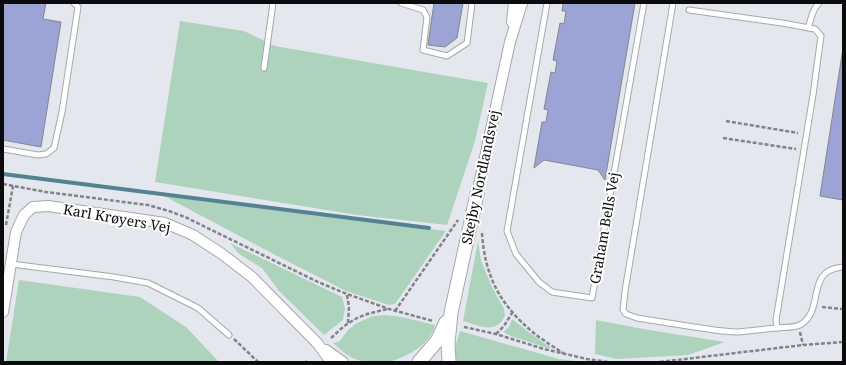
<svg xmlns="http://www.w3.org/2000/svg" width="846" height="365" viewBox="0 0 846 365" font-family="'Noto Serif',serif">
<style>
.green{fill:#aed3bd}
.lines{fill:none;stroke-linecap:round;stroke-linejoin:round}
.stream{stroke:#548292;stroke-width:4}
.building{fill:#9ca4d6;stroke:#84868d}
.service-casing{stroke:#a5a7af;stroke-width:7}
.minor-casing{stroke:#a5a7af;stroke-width:12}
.tertiary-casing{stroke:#a5a7af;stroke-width:15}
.path{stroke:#828389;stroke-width:2.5;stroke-dasharray:4 2;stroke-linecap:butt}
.service{stroke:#fff;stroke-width:5}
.minor{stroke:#fff;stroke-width:10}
.tertiary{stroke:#fff;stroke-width:13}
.labels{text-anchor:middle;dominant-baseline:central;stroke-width:4;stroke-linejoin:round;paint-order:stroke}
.street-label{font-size:14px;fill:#0b0b0e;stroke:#fff}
</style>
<rect width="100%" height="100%" fill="#e5e7ef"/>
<g class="green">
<polygon points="180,21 244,31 275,46 488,83 475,141 447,225 357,215 155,182"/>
<polygon points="164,196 446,231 395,304 389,305 346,291 283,259"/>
<path d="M478 241 481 260 492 287 504 309 505 316C503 319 502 322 499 324 489 332 474 324 463 321Z"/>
<polygon points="230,243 342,297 345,308 343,320 324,335 279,291 262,268 239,254"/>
<polygon points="19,280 140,297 186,327 219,362 6,362"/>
<path d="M386 315 402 317 435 325C431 343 409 356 392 361 384 363 366 363 358 360 348 357 340 349 333 343L340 341 348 330 357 323 373 316Z"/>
<polygon points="512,319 530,333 550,347 550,349 511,336 503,332 509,327"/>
<polygon points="596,320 649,330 725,342 688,355 617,359 595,354"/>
<path d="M460 331 559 359 583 362H456C453 350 457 342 460 331Z"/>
</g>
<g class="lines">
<polyline class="stream" points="3,174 429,228"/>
</g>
<g class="building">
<polygon points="3,3 46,3 43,19 61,22 41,147 3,140"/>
<polygon points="434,3 463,3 457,38 445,47 428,45"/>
<polygon points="563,3 635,3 605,180 598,170 544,160 534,168 542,122 546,122 548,110 544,109 551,72 555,73 557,61 553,60 560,23 564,24 566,11 562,11"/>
<polygon points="843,48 843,200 820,196"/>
</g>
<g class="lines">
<defs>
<g id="service">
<polyline points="401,3 423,10 427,17 423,50 447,56 467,43 472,3"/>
<polyline points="547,3 507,231 516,254 539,282 552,292 592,298 644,3"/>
<path d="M673 3 625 291 623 310 626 314 637 318C656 321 675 324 694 327 709 329 723 332 737 332 750 331 763 329 776 328 783 327 794 328 800 325 826 310 804 270 843 267"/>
<polyline points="689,10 782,23 815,29 821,36 813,95 776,320 777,328"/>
<path d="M808 28C811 20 812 9 819 3"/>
<polyline points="264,68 273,3"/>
<polyline points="3,149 38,155 46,154 54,148 62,112 78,7 74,3"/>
<polyline points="11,264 114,277 148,283 198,308 229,335"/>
</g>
<g id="minor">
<polyline points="512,22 514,3"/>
<polyline points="477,194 510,42 522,3"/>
<polyline points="3,312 16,232 24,215 33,207 48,206 165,223 193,235 222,254 252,277 318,344 331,362"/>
<polyline points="326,350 343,362"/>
</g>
<g id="tertiary">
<polyline points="419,362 437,341 446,322"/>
<polyline points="449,362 448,343 451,313 477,194"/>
</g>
</defs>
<use href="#service" class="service-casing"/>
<use href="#minor" class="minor-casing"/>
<use href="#tertiary" class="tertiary-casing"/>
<g class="path">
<polyline points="726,121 798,133"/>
<polyline points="723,138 796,149"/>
<polyline points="3,184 46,192 148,205 169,211 185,217 318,282 347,294 389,309 433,321"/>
<polyline points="6,225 13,186"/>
<path d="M482 233C485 278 501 306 535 334 544 341 554 347 563 353"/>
<polyline points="347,295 349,307 348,323"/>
<polyline points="822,307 843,309"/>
<polyline points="395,311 458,220"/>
<polyline points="464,327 496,334 544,349 587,359 608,362"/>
<polyline points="800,332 803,345"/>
<polyline points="496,334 504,326 512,313"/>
<path d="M331 338C337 333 342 327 349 323 360 315 374 312 388 309"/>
<polyline points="234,339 258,362"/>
<polyline points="306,362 307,361"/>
<polyline points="660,362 803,345 843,342"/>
</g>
<use href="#service" class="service"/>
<use href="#minor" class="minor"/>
<use href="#tertiary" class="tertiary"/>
</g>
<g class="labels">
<g class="street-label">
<text transform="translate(480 177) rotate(-78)">Skejby Nordlandsvej</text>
<text transform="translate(117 218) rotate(10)">Karl Krøyers Vej</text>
<text transform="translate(604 228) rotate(-80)">Graham Bells Vej</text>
</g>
</g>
<rect width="846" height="365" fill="none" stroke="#0b0b0e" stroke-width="8"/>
</svg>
